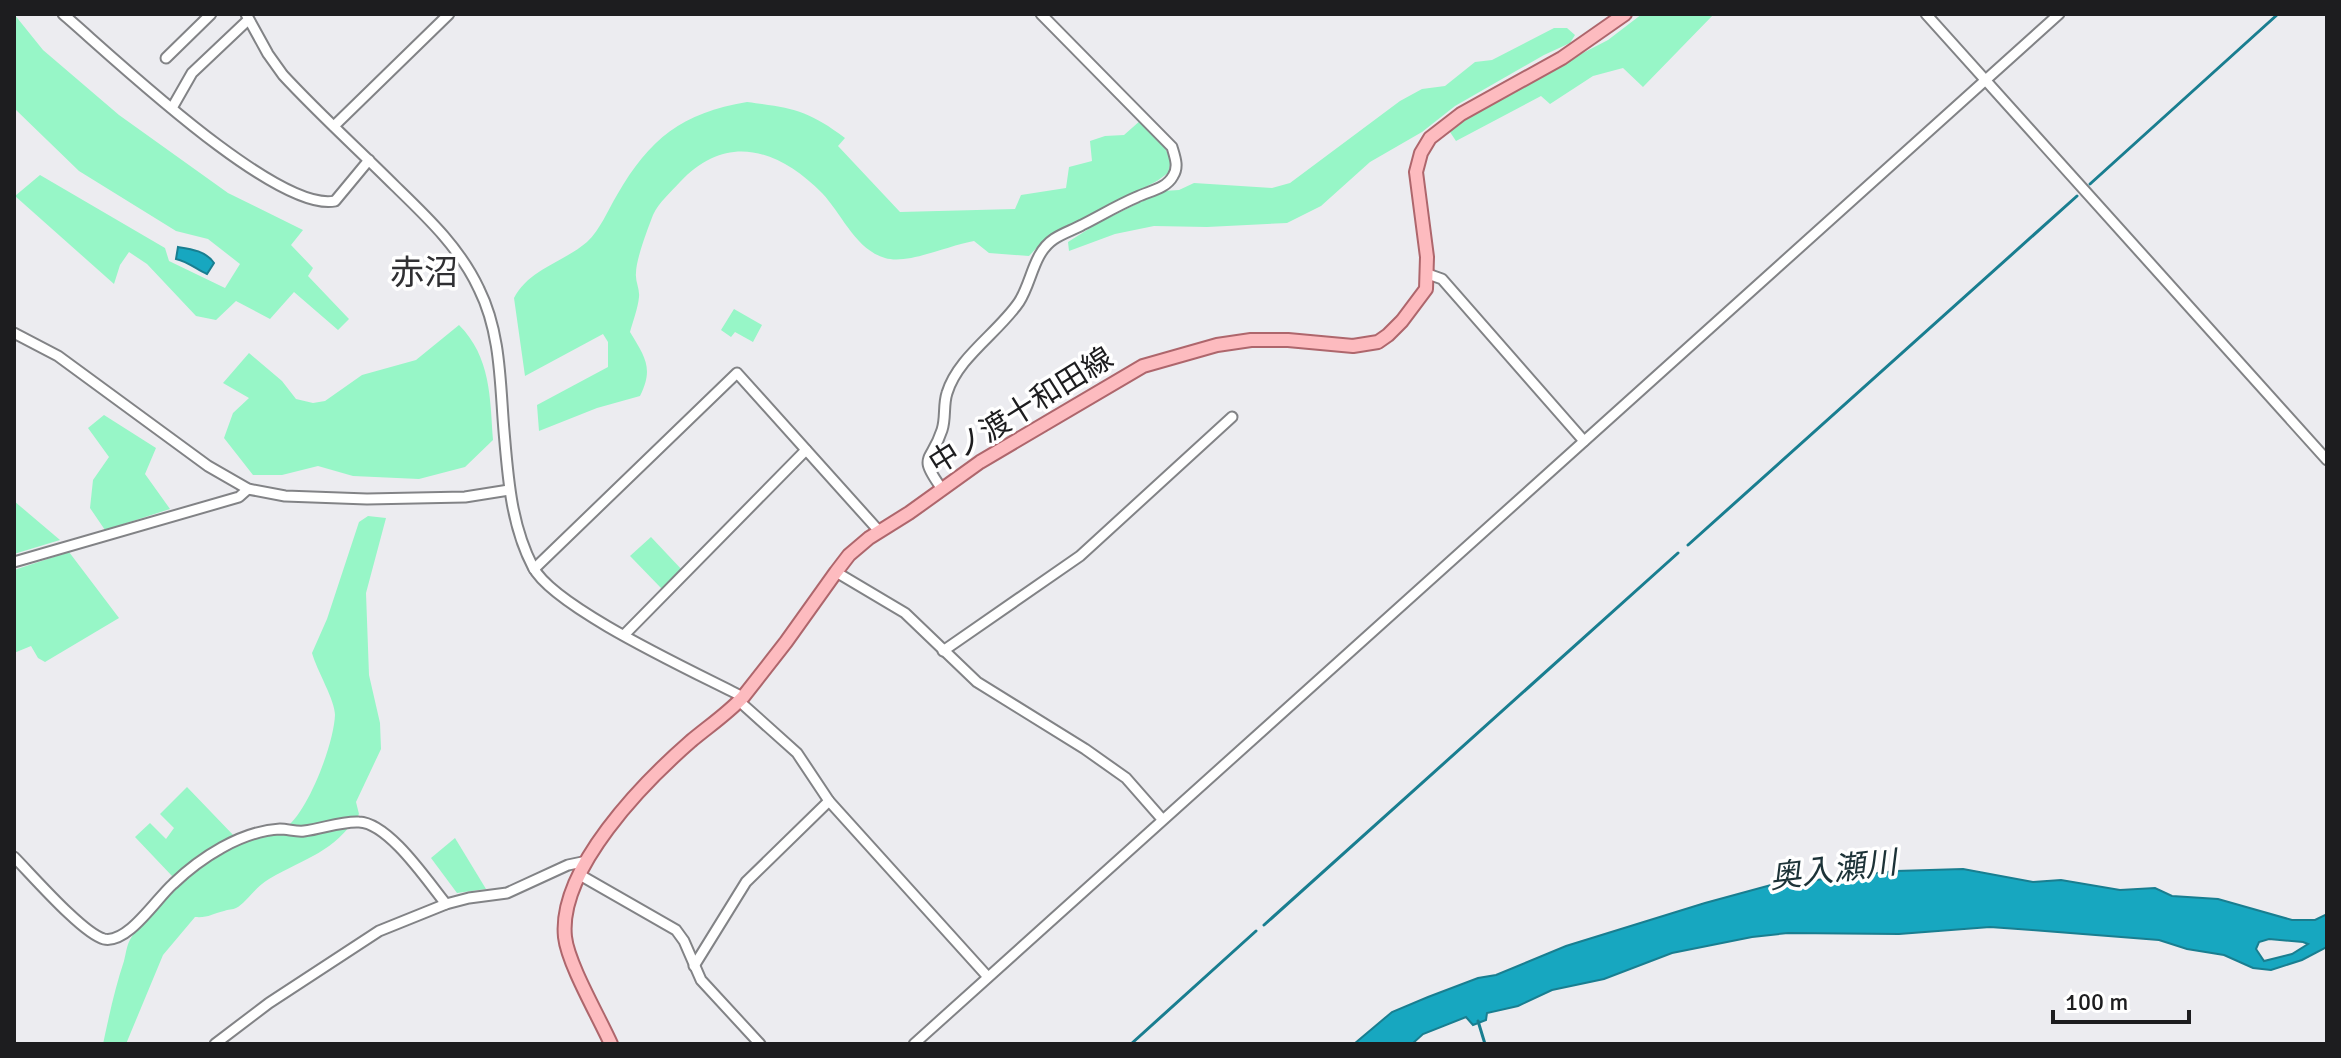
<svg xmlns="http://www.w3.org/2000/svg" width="2341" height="1058" viewBox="0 0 2341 1058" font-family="Signika,'Noto Sans JP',sans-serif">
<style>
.green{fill:#97f6c7}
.water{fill:#17a7c0;stroke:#197e90;stroke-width:2;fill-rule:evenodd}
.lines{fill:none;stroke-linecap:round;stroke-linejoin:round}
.stream{stroke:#197e90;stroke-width:3}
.minor-casing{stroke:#828386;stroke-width:13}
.major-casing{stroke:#ae666c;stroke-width:16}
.minor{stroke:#fff;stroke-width:9}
.major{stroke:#fdbbbf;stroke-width:12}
.labels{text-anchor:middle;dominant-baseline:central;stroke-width:7;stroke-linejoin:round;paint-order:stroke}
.street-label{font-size:30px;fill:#1d1d1f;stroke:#fff}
.water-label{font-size:32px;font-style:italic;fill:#1d3338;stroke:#fff}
.quarter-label{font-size:34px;fill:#303033;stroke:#fff}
</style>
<rect width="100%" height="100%" fill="#ececf0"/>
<g class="green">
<polygon points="14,14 43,50 119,115 228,193 303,230 291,245 313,268 308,276 349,319 338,330 294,292 270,319 236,301 216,320 196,316 147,264 129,252 120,265 114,284 15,196 40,175 165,248 169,261 225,288 240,264 208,239 176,231 79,171 16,110 14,108"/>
<polygon points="1642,14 1714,14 1643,87 1623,68 1593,76 1550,104 1541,96 1456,141 1448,129 1523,84 1608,40"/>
<polygon points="1554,28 1567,28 1575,35 1570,43 1544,55 1455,106 1422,132 1370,162 1321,206 1287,223 1207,227 1154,226 1115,234 1069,251 1068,242 1098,223 1163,191 1179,190 1194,183 1272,188 1290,183 1400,101 1422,89 1445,86 1475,62 1492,60"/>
<path d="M747 102C792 108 808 110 845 138L838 146 900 212 1015 209 1021 195 1066 188 1069 167 1092 161 1090 141 1105 136 1124 135 1141 120 1165 148 1171 161 1168 173 1157 181 1044 240 1029 256 989 253 974 241C949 245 908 265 885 258 855 249 842 214 822 193 778 149 727 132 680 182 671 192 659 202 653 215 648 228 636 259 636 273 635 281 640 289 639 297 638 308 633 321 630 332 645 357 654 368 640 396L597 408 539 431 537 405 608 367V342L603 334 525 376 514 298C529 269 564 262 587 242 600 230 608 210 617 195 650 138 682 113 747 102Z"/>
<polygon points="734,309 762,325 753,342 735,332 731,337 721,330"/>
<path d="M459 325C491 357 490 398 493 440L465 467 419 479 353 476 318 466 282 475H253L224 438 233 413 249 398 223 383 249 353 282 381 296 399 313 403 325 401 362 375 416 360Z"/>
<polygon points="104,415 156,448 145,474 170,509 105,530 90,508 93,480 109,457 88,428"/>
<polygon points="14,501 60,540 14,554"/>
<path d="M368 516 386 518 366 593 369 675 380 723 381 749 356 802 359 814C333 853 307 857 269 879 255 887 246 903 236 908 233 910 228 909 224 911 212 914 208 918 195 917L163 955 126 1044H103C109 1016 115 988 124 961 126 953 127 944 131 938 154 901 204 861 242 843 255 838 272 838 283 830 308 814 334 743 335 715 335 700 317 671 312 653L327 619 359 522Z"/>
<polygon points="651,537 683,571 662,589 630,556"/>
<polygon points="69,552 119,618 45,662 38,658 31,646 14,653 14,570"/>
<polygon points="187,787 236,838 193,859 173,877 135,837 150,823 166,839 174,828 160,814"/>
<polygon points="455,838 486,889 457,893 431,858"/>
</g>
<g class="water">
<path d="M178 247C191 249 206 251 214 263L207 274C197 270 189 262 176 259Z"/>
<path d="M1963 869 2033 882 2061 880 2120 890 2155 888 2172 896 2218 899 2292 920H2315L2327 914V947L2302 960 2271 970 2253 968 2224 955 2187 949 2159 940 2032 930 1990 927 1899 934 1788 933 1752 937 1672 953 1604 979 1552 990 1518 1006 1487 1013 1486 1020 1473 1025 1466 1017 1423 1034 1412 1044H1354L1392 1012 1428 997 1478 978 1496 975 1566 946 1705 903 1771 885 1896 871ZM2269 939 2303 942 2308 944 2292 954 2264 961 2256 949 2259 942Z"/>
</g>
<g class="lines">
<g class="stream">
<polyline points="2090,184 2278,14"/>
<polyline points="1688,545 2077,196"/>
<polyline points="1264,925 1678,553"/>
<polyline points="1478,1021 1485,1044"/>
<polyline points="1131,1044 1256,931"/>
</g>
<defs>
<g id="minor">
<path d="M63 14C111 55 276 213 335 201L369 160"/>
<path d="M246 14 268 54 283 75C319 114 358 149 395 186 427 217 460 248 479 289 501 333 500 384 504 431 508 478 511 525 533 567 554 608 697 673 743 697"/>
<polyline points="1926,14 2327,460"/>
<polyline points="166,58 211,14"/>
<polyline points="172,108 192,73 248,20"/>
<polyline points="334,126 449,14"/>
<polyline points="1428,274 1442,279 1584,441"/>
<polyline points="14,333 58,356 208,466 248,489 285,496 367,499 465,497 509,490"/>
<path d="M942 489C917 454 931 464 942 430 946 418 943 405 947 393 958 357 998 333 1019 302 1032 282 1033 253 1054 239 1063 233 1073 230 1082 225 1100 216 1118 205 1137 197 1149 191 1166 189 1173 176 1179 167 1175 157 1172 147L1041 14"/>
<polyline points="14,562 239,497 248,489"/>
<polyline points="534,569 737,373 879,531"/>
<polyline points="836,572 905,613 977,682 1085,749 1126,778 1162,819"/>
<polyline points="625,634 806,450"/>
<polyline points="943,651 1080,556 1232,417"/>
<polyline points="739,701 797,753 829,801 988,977"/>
<path d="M14 857C31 874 83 934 104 939 128 944 156 899 173 884 200 858 241 831 280 829 288 829 296 832 304 831 322 829 341 821 359 822 389 823 428 882 446 904"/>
<polyline points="580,875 676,930 684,941 701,980 760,1044"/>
<polyline points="694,966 746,882 829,801"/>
<polyline points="215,1044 269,1003 379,931 446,904 469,898 507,893 568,865 587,861"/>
<polyline points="914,1044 2059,14"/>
</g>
<path id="major" d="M611 1044C599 1017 568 964 565 937 558 869 644 782 691 741 709 726 727 714 743 697L786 642 836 572 849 555 869 538 909 513 980 462 1143 366 1217 345 1251 340H1288L1353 346 1378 342 1388 335 1402 321 1426 289 1427 257 1416 172 1421 153 1430 138 1461 114 1562 58 1625 14"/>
</defs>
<use href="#minor" class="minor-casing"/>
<use href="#major" class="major-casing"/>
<use href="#minor" class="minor"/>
<use href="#major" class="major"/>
</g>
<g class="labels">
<g class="street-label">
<text transform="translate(1021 411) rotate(-32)">中ノ渡十和田線</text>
</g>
<g class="water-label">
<text transform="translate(1833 870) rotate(-7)">奥入瀬川</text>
</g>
<g class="quarter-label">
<text x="424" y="273">赤沼</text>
</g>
</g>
<rect width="2341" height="1058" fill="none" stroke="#1d1d1f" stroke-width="32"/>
<path d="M2053 1010v12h136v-12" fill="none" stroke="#1d1d1f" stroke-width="4"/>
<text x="2065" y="1010" font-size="24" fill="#1d1d1f" stroke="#ffffff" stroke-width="6" paint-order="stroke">100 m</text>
</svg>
